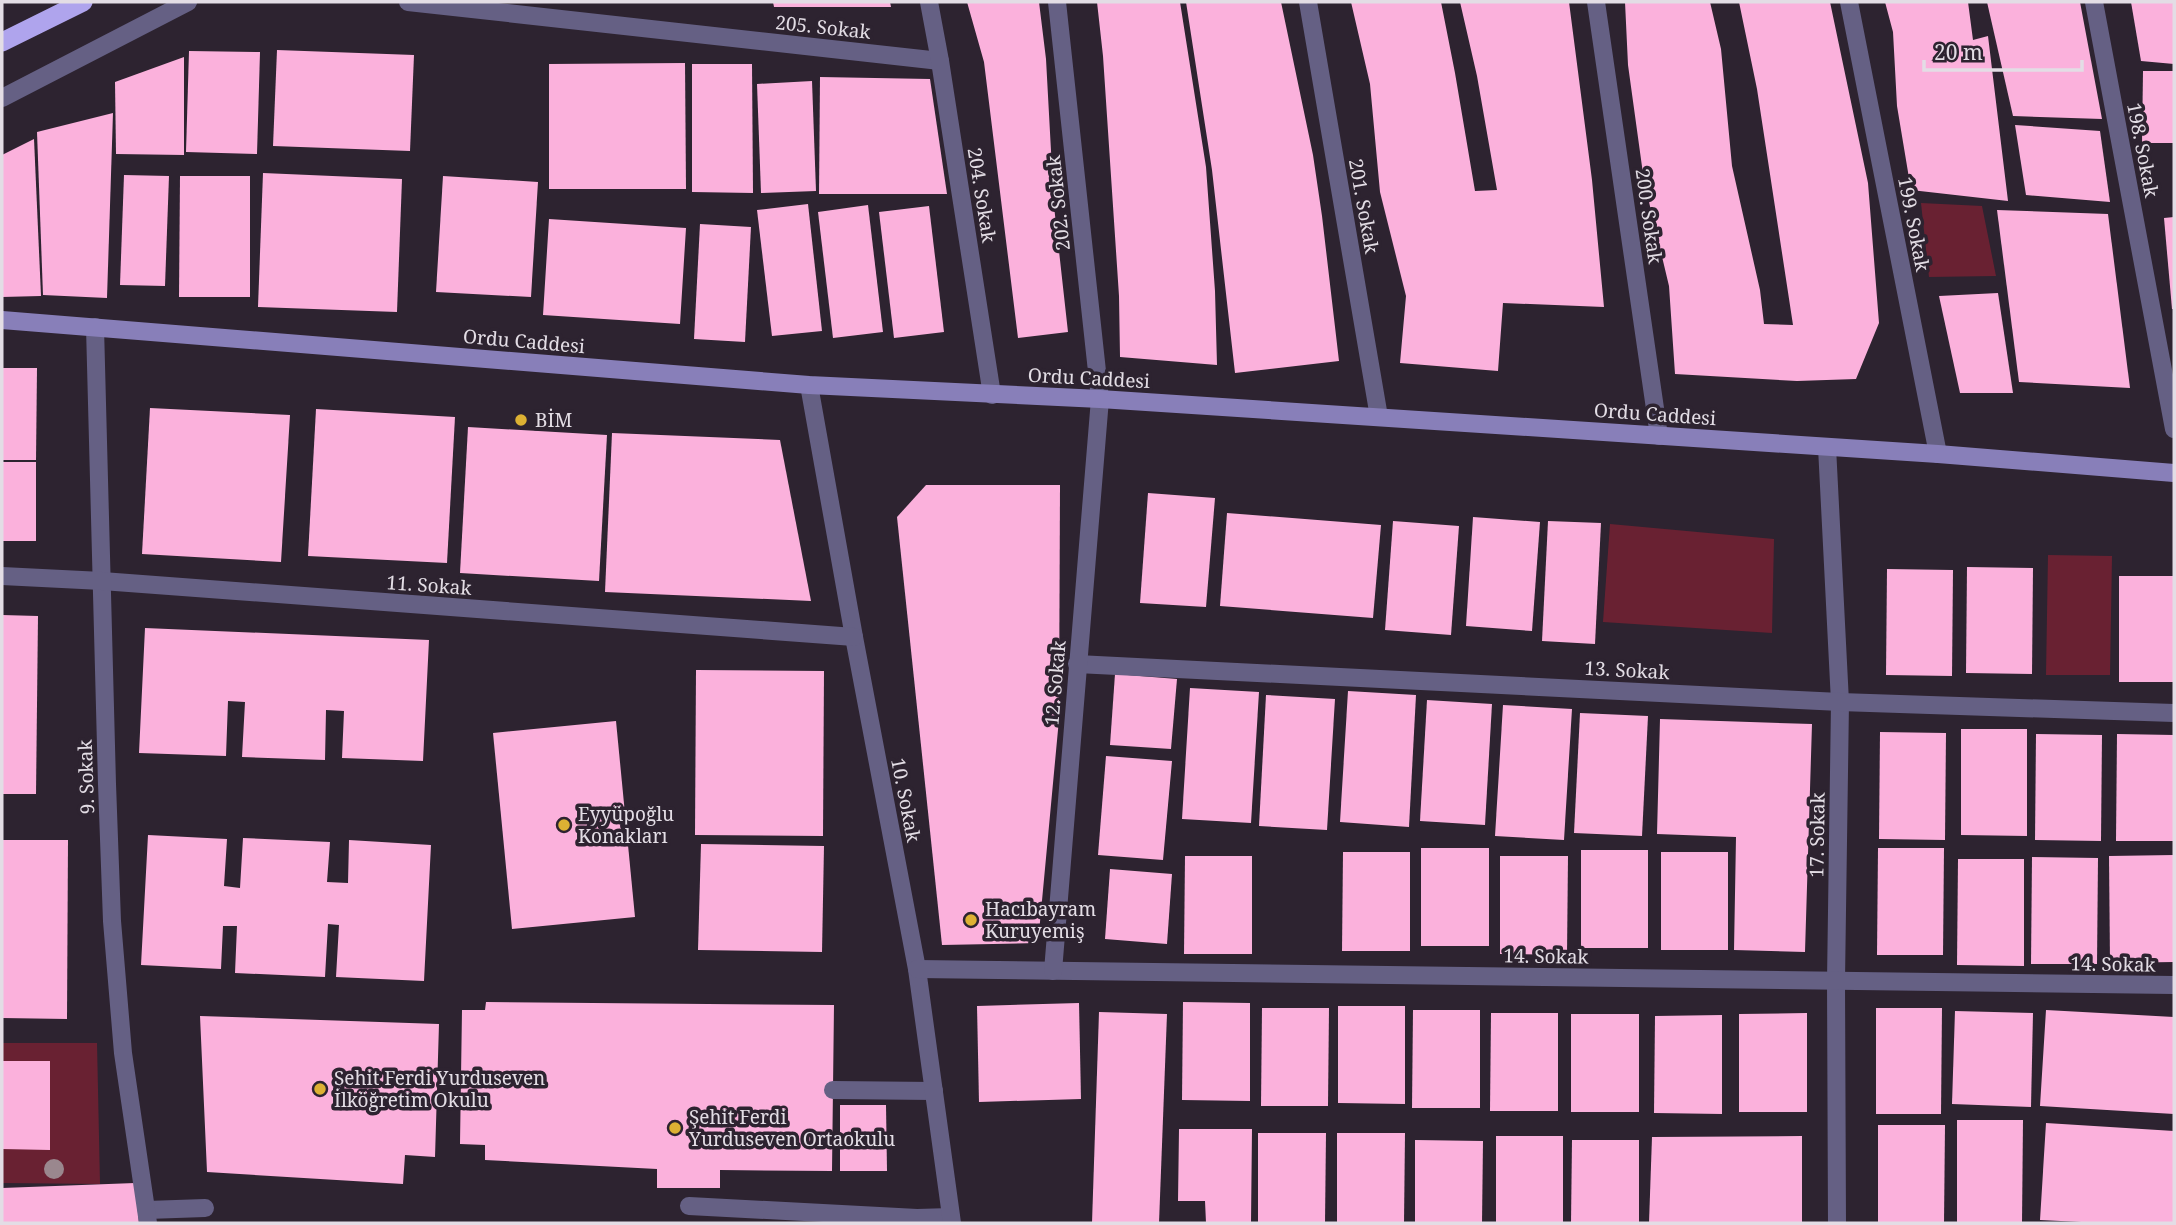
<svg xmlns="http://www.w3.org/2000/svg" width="2176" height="1225" viewBox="0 0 2176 1225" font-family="'Noto Serif',serif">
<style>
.green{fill:#692132}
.building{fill:#fbb1dc}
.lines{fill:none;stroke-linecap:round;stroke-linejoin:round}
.service{stroke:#656084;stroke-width:18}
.minor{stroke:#656084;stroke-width:18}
.secondary{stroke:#887fb9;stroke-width:18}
.trunk{stroke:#afa4ed;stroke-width:19}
.tree{fill:#9a878e}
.poi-dot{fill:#ddb133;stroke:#2d2330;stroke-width:2.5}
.labels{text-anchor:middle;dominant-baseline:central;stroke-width:7;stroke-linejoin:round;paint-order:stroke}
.street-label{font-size:19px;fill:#e3dde5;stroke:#2d2330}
.poi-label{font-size:19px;fill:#e3dde5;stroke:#2d2330;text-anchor:start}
</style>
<rect width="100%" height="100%" fill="#2d2330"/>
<g class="green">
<polygon points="1921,203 1982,206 1996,276 1929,277"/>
<polygon points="1610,524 1774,539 1772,633 1603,622"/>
<polygon points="2048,555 2112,556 2110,675 2046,675"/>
<polygon points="2,1043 97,1043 100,1184 2,1183"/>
</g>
<g class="building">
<polygon points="773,2 890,2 891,7 774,7"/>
<polygon points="967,2 1039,2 1046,59 1054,206 1068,332 1018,338 984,62"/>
<polygon points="1097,2 1180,2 1206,167 1215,291 1217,365 1120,357 1119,296 1103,56"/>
<polygon points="1186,2 1281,2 1313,155 1322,216 1339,361 1235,373 1212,170"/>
<polygon points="1351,2 1441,2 1455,73 1475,191 1497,190 1477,76 1460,2 1569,2 1592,180 1604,307 1503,303 1498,371 1400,363 1406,296 1380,192 1370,84"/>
<polygon points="1625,2 1710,2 1721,49 1732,166 1760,290 1764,324 1793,325 1757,89 1739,2 1830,2 1868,183 1879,323 1856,379 1797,381 1675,374 1669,286 1644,181 1628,65"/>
<polygon points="1885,2 1968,2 1973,40 1988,36 2008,201 1911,190 1897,106 1893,32"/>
<polygon points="1987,2 2080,2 2102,119 2013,116"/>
<polygon points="2131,2 2174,2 2174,64 2141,61"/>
<polygon points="277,50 414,55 410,151 273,146"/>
<polygon points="189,51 260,52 257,154 186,152"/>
<polygon points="184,57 184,155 116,154 115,82"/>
<polygon points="685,63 686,189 549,189 549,64"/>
<polygon points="692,64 752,64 753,193 692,192"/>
<polygon points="2143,71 2174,71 2174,143 2142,143"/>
<polygon points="820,77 930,79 947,194 819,194"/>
<polygon points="812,81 816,191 761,193 757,84"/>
<polygon points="113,113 107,298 43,295 37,132"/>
<polygon points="2015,125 2100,131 2110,202 2026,195"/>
<polygon points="34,139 41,296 2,297 2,155"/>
<polygon points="263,173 402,179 397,312 258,307"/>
<polygon points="124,175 169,176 165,286 120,285"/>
<polygon points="180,176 250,176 250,297 179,297"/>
<polygon points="443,176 538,182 531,297 436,292"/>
<polygon points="808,204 822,331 772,336 757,210"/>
<polygon points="868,205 883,332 833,338 818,212"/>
<polygon points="929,206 944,332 894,338 879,212"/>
<polygon points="1997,210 2108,214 2130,388 2019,382"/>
<polygon points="2174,217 2174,309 2172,309 2164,218"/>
<polygon points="549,219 686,228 680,324 543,315"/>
<polygon points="700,224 751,227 745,342 694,339"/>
<polygon points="1998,293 2013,393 1960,393 1939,296"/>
<polygon points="2,368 37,368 36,460 2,460"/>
<polygon points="150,408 290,415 281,562 142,554"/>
<polygon points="316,409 455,417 447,563 308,556"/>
<polygon points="468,427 607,435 599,581 460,573"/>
<polygon points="612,433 780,440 811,601 605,592"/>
<rect x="2" y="462" width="34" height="79"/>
<polygon points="926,485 1060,485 1059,719 1038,943 942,945 897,517"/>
<polygon points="1148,493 1215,498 1206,607 1140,603"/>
<polygon points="1227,513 1381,525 1373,618 1220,606"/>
<polygon points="1473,517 1540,522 1532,631 1466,626"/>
<polygon points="1393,521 1459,526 1451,635 1385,630"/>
<polygon points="1548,521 1601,523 1595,644 1542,641"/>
<polygon points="1967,567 2033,568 2032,674 1966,673"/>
<polygon points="1887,569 1953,570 1952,676 1886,675"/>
<rect x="2119" y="576" width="55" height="106"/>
<polygon points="2,615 38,616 36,794 2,794"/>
<polygon points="145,628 429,640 423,761 342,758 344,711 326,710 325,760 242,757 245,702 228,701 226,756 139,753"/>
<polygon points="696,670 824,671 823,836 695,835"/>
<polygon points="1115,674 1177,679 1171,749 1110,745"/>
<polygon points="1190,688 1259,692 1251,823 1182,819"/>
<polygon points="1348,691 1416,695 1409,827 1340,822"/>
<polygon points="1266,695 1335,699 1327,830 1259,826"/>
<polygon points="1427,700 1492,704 1485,825 1420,821"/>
<polygon points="1503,705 1572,709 1564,840 1495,836"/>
<polygon points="1580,713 1648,716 1642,836 1574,833"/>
<polygon points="1660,719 1812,724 1805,952 1734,950 1736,837 1657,834"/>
<polygon points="616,721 635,917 512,929 493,733"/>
<polygon points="1961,729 2027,729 2027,836 1961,835"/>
<polygon points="1880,732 1946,733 1945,840 1879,839"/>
<polygon points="2036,734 2102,735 2101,841 2035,840"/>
<polygon points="2117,734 2174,735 2174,841 2116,841"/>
<polygon points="1106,756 1172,761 1163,860 1098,855"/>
<polygon points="148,835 227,839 224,886 240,888 243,838 330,842 327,882 348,883 349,840 431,845 424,981 336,977 339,925 328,924 325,977 235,973 237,926 223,926 221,969 141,965"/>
<polygon points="2,840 68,840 67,1019 2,1018"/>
<polygon points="701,844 824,846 822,952 698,950"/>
<rect x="1421" y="848" width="68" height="98"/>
<polygon points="1878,848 1944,848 1943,955 1877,955"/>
<rect x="1581" y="850" width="67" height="98"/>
<polygon points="1343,852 1410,852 1410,951 1342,951"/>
<rect x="1661" y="852" width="67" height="98"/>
<polygon points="2174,855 2174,962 2110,963 2109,856"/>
<polygon points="1185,856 1252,856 1252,954 1184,954"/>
<polygon points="1500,856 1568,856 1567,955 1500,954"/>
<polygon points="2032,857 2098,858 2097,964 2031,964"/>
<polygon points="1958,859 2024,859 2024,966 1957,965"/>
<polygon points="1110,869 1172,874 1167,944 1105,939"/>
<polygon points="486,1002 834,1005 832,1171 720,1170 720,1188 657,1188 657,1169 485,1160 485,1145 460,1144 462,1010 485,1010"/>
<polygon points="1183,1002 1250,1003 1250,1101 1182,1100"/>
<polygon points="1079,1003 1081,1099 979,1102 977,1006"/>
<polygon points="1338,1006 1405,1006 1405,1104 1338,1103"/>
<polygon points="1262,1008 1329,1008 1328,1106 1261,1106"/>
<polygon points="1876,1008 1942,1008 1941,1114 1876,1114"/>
<polygon points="1413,1010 1480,1010 1480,1108 1412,1108"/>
<polygon points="2046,1010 2174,1017 2174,1114 2040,1106"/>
<polygon points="1955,1011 2033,1013 2031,1107 1952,1104"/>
<polygon points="1099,1012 1167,1014 1159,1223 1092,1223"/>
<polygon points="1491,1013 1558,1013 1558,1111 1490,1111"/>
<polygon points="1807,1013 1807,1112 1739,1112 1739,1014"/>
<rect x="1571" y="1014" width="68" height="98"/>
<polygon points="1722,1015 1722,1114 1654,1113 1655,1016"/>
<polygon points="200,1016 439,1024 435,1157 405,1155 403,1184 207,1172"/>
<polygon points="2,1061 50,1061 50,1150 2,1149"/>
<polygon points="840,1105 886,1105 887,1171 840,1171"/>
<polygon points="1957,1120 2023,1120 2022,1223 1957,1223"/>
<polygon points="2046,1123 2174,1131 2174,1223 2102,1223 2040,1220"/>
<polygon points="1878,1125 1945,1125 1944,1223 1878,1223"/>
<polygon points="1179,1129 1252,1129 1251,1223 1206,1223 1205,1201 1178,1201"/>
<polygon points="1258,1133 1326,1133 1325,1223 1258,1223"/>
<polygon points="1337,1133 1405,1133 1404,1223 1337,1223"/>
<rect x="1496" y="1136" width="67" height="87"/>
<polygon points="1802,1136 1802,1223 1649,1223 1652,1137"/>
<polygon points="1415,1140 1483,1141 1482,1223 1415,1223"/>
<polygon points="1572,1140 1639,1140 1639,1223 1571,1223"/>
<polygon points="135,1183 139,1223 2,1223 2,1188"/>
</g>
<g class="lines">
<g class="service">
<polyline points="833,1090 934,1091"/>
<polyline points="689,1206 917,1218 951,1217"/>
<polyline points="147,1210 205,1208"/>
</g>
<g class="minor">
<polyline points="408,2 940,61"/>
<polyline points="929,2 940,61 992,395"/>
<polyline points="1308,2 1379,417"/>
<polyline points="1596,2 1659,436"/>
<polyline points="1849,2 1938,454"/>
<polyline points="2094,2 2174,429"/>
<polyline points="2,98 188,2"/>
<polyline points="95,327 107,784 112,921 123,1053 148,1223"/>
<polyline points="809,385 854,637 917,969 952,1223"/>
<polyline points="1827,447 1840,702 1836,981 1837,1223"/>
<polyline points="2,576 102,581 854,637"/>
<polyline points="1077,664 1840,702 2174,713"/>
<polyline points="917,969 2174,985"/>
<polyline points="1053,971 1100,399 1057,2"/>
</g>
<polyline class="secondary" points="2,320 809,385 1100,399 1938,454 2174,473"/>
<polyline class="trunk" points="2,42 83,2"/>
</g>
<circle class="tree" cx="54" cy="1169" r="10"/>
<g class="poi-dot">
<circle cx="521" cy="420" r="7"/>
<circle cx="564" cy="825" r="7"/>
<circle cx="971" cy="920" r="7"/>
<circle cx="320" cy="1089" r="7"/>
<circle cx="675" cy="1128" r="7"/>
</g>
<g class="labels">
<g class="street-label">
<text transform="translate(823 27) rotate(6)">205. Sokak</text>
<text transform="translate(2143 150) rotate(79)">198. Sokak</text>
<text transform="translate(982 195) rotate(81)">204. Sokak</text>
<text transform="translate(1058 203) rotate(-96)">202. Sokak</text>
<text transform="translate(1364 206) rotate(80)">201. Sokak</text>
<text transform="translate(1649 216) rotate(82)">200. Sokak</text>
<text transform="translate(1914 224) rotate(79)">199. Sokak</text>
<text transform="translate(524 341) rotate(5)">Ordu Caddesi</text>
<text transform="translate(1089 378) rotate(3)">Ordu Caddesi</text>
<text transform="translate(1655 414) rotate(4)">Ordu Caddesi</text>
<text transform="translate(429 585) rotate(4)">11. Sokak</text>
<text transform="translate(1627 670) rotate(3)">13. Sokak</text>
<text transform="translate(1055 683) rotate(-85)">12. Sokak</text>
<text transform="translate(86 777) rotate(-92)">9. Sokak</text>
<text transform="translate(906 800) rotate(79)">10. Sokak</text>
<text transform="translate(1817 835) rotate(-89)">17. Sokak</text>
<text transform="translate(1546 956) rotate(1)">14. Sokak</text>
<text transform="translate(2113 964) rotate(1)">14. Sokak</text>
</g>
<g class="poi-label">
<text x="535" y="420">BİM</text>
<text x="578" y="814">Eyyüpoğlu<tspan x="578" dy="22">Konakları</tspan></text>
<text x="985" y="909">Hacıbayram<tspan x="985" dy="22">Kuruyemiş</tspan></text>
<text x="334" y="1078">Şehit Ferdi Yurduseven<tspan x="334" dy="22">İlköğretim Okulu</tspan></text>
<text x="689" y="1117">Şehit Ferdi<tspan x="689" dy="22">Yurduseven Ortaokulu</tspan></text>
</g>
</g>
<rect width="2176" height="1225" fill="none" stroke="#e3dde5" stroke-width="7"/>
<path d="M1924 60v10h158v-10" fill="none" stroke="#e3dde5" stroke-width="3.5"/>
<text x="1934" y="60" font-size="21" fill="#e3dde5" stroke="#2d2330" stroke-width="5" paint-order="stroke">20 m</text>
</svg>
